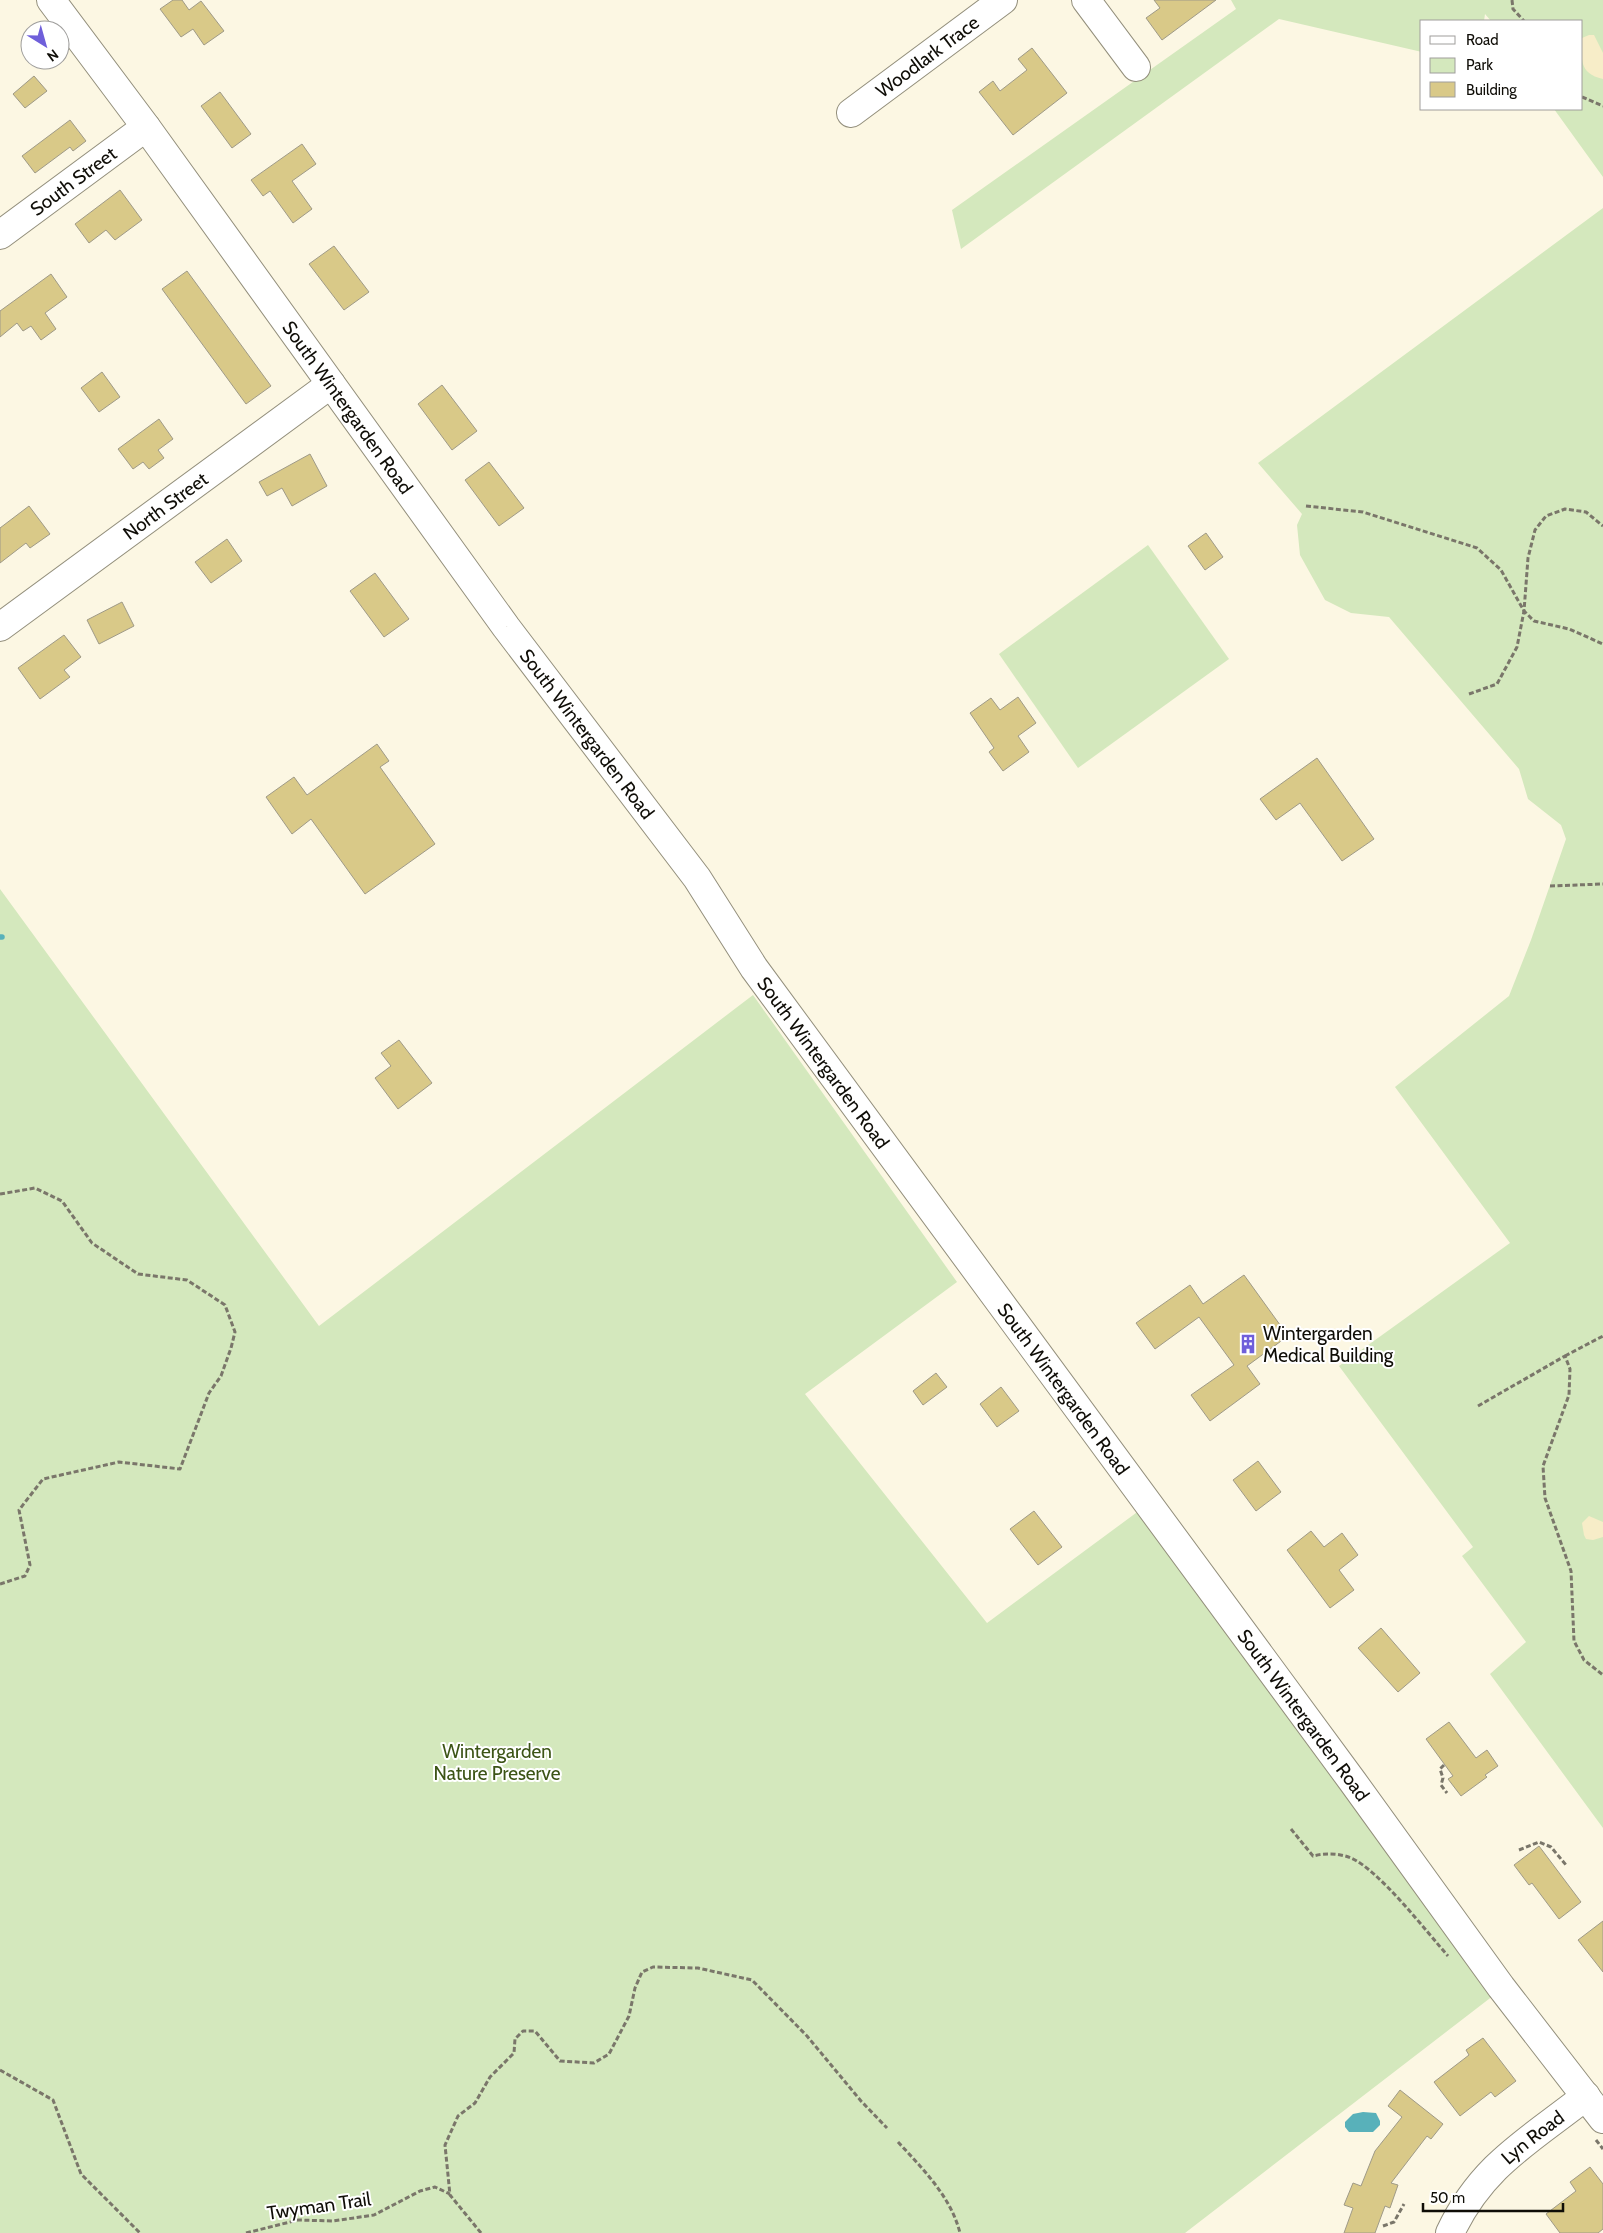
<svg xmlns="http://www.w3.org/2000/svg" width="1603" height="2233" viewBox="0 0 1603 2233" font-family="Cabin,sans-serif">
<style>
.green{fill:#d4e8bd}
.sand{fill:#f7edc8}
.water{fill:#58b1ba}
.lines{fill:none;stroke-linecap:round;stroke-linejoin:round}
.stream{stroke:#58b1ba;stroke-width:5.5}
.building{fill:#d9c988;stroke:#9f9a87}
.minor-casing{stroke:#938f7c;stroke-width:30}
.path{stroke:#7a766a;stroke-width:3;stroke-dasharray:5 2.5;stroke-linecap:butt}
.minor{stroke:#fff;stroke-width:28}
.labels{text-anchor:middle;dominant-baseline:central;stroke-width:4;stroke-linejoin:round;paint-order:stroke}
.street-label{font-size:19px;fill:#0f0d07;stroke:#fff}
.poi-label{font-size:19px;fill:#0f0d07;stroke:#fff;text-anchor:start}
.park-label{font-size:19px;fill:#3c5416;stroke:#fff}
</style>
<rect width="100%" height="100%" fill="#fcf7e3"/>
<g class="green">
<polygon points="1231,0 1603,0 1603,177 1554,109 1582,109 1582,21 1491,21 1485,14 1484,21 1422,21 1422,52 1279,19 961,249 952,210 1236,9"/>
<polygon points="1603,208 1603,1828 1490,1674 1526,1642 1462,1556 1473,1547 1339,1366 1510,1243 1395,1087 1509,996 1531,940 1566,839 1561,825 1528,799 1519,769 1389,617 1351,613 1325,600 1300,555 1297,525 1302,514 1258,463"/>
<polygon points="1148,545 1229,659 1078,768 999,654"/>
<polygon points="0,889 319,1326 753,995 957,1282 805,1394 987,1623 1140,1510 1498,1992 1185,2233 0,2233"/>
</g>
<g class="sand">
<path d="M1589 35H1594L1603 53V79C1578 73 1582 59 1582 38Z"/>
<polygon points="1589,1516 1603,1522 1603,1537 1593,1540 1586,1539 1584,1535 1582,1523"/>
</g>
<polygon class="water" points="1363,2112 1376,2113 1380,2121 1380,2125 1373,2132 1349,2132 1345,2127 1345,2122 1353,2114"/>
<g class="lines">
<polyline class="stream" points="0,937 2,937"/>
</g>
<g class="building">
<polygon points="173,0 182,0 189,10 201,1 224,31 204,45 193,29 181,37 160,9"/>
<polygon points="1154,0 1216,0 1162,40 1146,18 1160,8"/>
<polygon points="1032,48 1067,93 1013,135 979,92 993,81 1000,91 1027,70 1018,59"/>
<polygon points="34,76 47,91 25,108 13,94"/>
<polygon points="220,92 251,134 232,148 201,106"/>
<polygon points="70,120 86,141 73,151 70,147 35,173 22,156"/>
<polygon points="302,144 316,164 292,181 312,209 293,223 270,191 263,196 251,180"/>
<polygon points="120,190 142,220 115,240 106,230 89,243 75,224"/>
<polygon points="334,246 369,292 344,310 309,264"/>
<polygon points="187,271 271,386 246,404 162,289"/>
<polygon points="51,274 67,297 45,313 56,329 41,340 31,326 23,331 17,323 0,337 0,311"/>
<polygon points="102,372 120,397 99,412 81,388"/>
<polygon points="442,385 477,431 452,450 418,404"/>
<polygon points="159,419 173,439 158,450 164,458 149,469 143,462 133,469 118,449"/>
<polygon points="310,454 327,486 292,506 282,488 267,496 259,482"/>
<polygon points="489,462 524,508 499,526 465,480"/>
<polygon points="29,506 50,534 30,548 26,543 0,563 0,528"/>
<polygon points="1206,533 1223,557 1205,570 1188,546"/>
<polygon points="227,539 242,561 211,583 195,562"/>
<polygon points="375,573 409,619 384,637 350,591"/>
<polygon points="122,602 134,626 99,644 87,620"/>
<polygon points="64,635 81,657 64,670 70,677 40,699 18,668"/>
<polygon points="1018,697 1036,723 1018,736 1029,752 1003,771 989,752 994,748 970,713 991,698 1000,710"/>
<polygon points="377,744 389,761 380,767 435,844 365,894 311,819 292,834 266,797 294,777 307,795"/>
<polygon points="1317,758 1374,839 1342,861 1300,803 1276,820 1260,799"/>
<polygon points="399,1040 432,1083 398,1109 375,1078 391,1066 381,1053"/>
<polygon points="1244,1275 1288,1336 1247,1366 1260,1384 1210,1421 1191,1395 1234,1365 1199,1317 1155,1349 1136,1323 1190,1285 1203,1304"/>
<polygon points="936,1373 947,1387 923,1405 913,1391"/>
<polygon points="1001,1387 1019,1411 997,1427 980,1404"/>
<polygon points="1258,1461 1281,1492 1256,1511 1233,1480"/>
<polygon points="1034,1511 1062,1547 1038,1565 1010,1529"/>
<polygon points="1311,1531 1324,1547 1342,1533 1358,1555 1339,1570 1354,1590 1330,1608 1287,1550"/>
<polygon points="1381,1628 1420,1673 1398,1692 1358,1648"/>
<polygon points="1449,1722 1476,1758 1487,1750 1498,1766 1485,1775 1487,1777 1461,1796 1448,1779 1453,1776 1426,1739"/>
<polygon points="1539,1846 1581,1902 1559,1919 1532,1883 1529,1885 1514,1865"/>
<polygon points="1603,1921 1603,1972 1578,1940"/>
<polygon points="1483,2038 1516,2081 1495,2097 1491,2092 1460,2116 1434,2082 1469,2055 1466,2050"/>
<polygon points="1400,2090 1443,2124 1431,2139 1427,2136 1391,2183 1398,2185 1390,2208 1385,2206 1375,2233 1344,2233 1353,2208 1344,2205 1353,2183 1361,2186 1375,2151 1402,2117 1388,2106"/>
<polygon points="1590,2167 1603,2184 1603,2229 1598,2233 1560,2233 1546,2214 1576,2191 1570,2182"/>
</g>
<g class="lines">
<defs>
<g id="minor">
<path id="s1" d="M51 0 146 127 506 627 697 878 754 968 1353 1782 1501 1987 1603 2119"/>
<polyline points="1086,0 1136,67"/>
<path id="s2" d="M851 113 1003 0"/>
<path id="s3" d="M0 235 146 127"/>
<path id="s4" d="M0 627 331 384"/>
<path id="s5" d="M1450 2233C1482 2165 1529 2141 1586 2096"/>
</g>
</defs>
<use href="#minor" class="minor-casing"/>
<g class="path">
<polyline points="1512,0 1513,9 1524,21"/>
<polyline points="1582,97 1603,106"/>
<polyline points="1306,506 1363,512 1477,548 1501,570 1524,611 1534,621 1569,629 1603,644"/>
<polyline points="1469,694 1497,684 1517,647 1524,611 1528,558 1535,530 1546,516 1565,509 1586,512 1603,526"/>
<polyline points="1550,886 1603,884"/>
<polyline points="0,1194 35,1188 62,1201 92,1243 138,1274 187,1280 225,1305 235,1332 231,1348 221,1376 209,1393 180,1469 119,1462 43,1479 19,1510 30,1565 25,1576 0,1584"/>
<polyline points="1565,1356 1603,1336"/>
<polyline points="1478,1406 1565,1356 1570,1369 1569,1395 1543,1466 1545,1498 1571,1571 1574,1641 1584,1660 1603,1675"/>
<polyline points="1444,1765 1440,1769 1443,1778 1441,1785 1447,1793"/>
<path d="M1291 1829 1313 1856C1325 1853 1339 1853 1351 1858 1379 1870 1426 1931 1448 1956"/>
<polyline points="1519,1850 1539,1842 1551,1847 1566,1865"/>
<polyline points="0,2070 53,2100 81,2174 140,2233"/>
<polyline points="1596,2140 1603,2149"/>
<path d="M898 2142C923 2169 951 2197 960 2233"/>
<polyline points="1383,2226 1394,2222 1404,2204"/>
<polyline points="246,2233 298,2220 333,2221 374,2215 420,2191 435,2187 450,2194"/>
<polyline points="481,2233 450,2195 445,2145 458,2116 475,2103 490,2077 514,2053 515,2039 523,2031 535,2031 560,2061 594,2063 609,2054 629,2016 635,1988 642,1972 653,1967 698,1968 752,1980 807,2036 861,2101 887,2128"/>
</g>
<use href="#minor" class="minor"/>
</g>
<defs>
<symbol id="building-bare" viewBox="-9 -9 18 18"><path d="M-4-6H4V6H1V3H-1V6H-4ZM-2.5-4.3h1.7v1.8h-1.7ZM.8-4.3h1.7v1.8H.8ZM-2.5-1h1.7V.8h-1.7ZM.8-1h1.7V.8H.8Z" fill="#6f5fda" stroke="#fff" stroke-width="2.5" paint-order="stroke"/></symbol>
</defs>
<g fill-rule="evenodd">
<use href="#building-bare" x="1234" y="1330" width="28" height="28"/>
</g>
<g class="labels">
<g class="street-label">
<text stroke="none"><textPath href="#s2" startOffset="95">Woodlark Trace</textPath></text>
<text stroke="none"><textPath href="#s3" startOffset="91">South Street</textPath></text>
<text stroke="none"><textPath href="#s1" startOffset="504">South Wintergarden Road</textPath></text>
<text stroke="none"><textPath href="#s4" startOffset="205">North Street</textPath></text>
<text stroke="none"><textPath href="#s1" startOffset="909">South Wintergarden Road</textPath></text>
<text stroke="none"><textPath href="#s1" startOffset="1314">South Wintergarden Road</textPath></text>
<text stroke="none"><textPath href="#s1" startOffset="1719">South Wintergarden Road</textPath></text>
<text stroke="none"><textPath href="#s1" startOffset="2124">South Wintergarden Road</textPath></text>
<text stroke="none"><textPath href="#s5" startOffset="128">Lyn Road</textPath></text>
<text transform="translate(319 2206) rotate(-8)">Twyman Trail</text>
</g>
<g class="poi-label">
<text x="1263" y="1333">Wintergarden<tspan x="1263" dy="22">Medical Building</tspan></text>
</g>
<g class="park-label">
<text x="497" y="1751">Wintergarden<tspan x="497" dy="22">Nature Preserve</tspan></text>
</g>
</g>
<rect x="1420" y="20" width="162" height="90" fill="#ffffff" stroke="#9f9e9c"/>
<rect x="1430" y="36" width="25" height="8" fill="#ffffff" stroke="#9f9e9c"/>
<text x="1466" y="45" font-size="15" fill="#0f0d07">Road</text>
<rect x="1430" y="58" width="25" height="15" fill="#d4e8bd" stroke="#9f9e9c"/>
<text x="1466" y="70" font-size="15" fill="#0f0d07">Park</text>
<rect x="1430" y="82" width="25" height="15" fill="#d9c988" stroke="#9f9e9c"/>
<text x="1466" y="95" font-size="15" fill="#0f0d07">Building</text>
<g transform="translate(45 45) rotate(143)"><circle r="24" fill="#ffffff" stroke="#9f9e9c"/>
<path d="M0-4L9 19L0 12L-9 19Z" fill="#6f5fda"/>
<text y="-8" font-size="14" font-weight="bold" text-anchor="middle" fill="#0f0d07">N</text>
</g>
<path d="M1423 2203v8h140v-8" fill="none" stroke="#0f0d07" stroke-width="2.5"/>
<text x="1430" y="2203" font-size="15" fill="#0f0d07" stroke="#ffffff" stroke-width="4" paint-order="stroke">50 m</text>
</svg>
